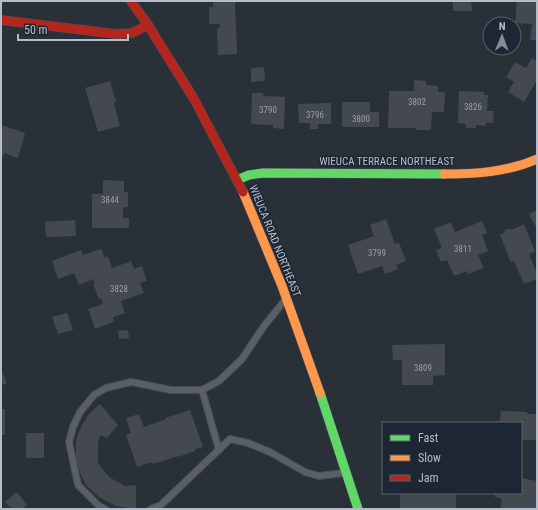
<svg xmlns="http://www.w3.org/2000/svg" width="538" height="510" viewBox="0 0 538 510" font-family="'Roboto Condensed',sans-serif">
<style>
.building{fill:#444950}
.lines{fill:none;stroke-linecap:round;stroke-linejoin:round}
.lane-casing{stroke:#484c53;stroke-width:8}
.fast-casing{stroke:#484c53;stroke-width:10}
.slow-casing{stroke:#484c53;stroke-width:10}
.jam-casing{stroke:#484c53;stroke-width:10}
.lane{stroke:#5a5e66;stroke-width:6}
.fast{stroke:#63d668;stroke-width:9}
.slow{stroke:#ff974d;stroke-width:9}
.jam{stroke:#b3261e;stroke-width:9}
.labels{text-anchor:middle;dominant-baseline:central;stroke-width:3;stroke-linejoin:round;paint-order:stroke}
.number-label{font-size:9px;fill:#989fab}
.street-label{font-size:11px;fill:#b4bcc9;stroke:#1d2633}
</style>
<rect width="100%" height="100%" fill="#2a3038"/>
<g class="building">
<polygon points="213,1 235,1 237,54 218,55 217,28 220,27 220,24 209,24 209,7 213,7"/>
<polygon points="453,1 471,1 472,11 453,11"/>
<polygon points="517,1 537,1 537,40 530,40 532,24 515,23"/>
<polygon points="532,58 537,61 537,80 524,102 508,92 514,82 506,77 515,62 526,68"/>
<polygon points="264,67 265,81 251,82 251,68"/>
<polygon points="414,80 426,81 426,85 438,86 438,92 445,92 444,112 432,112 431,130 416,130 416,128 388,128 389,91 414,91"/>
<polygon points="110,81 116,102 114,103 120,126 98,132 85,88"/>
<polygon points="459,91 484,92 484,95 488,95 487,111 494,111 493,123 486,123 486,126 476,125 476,128 466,128 466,124 458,123"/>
<polygon points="252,93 264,93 263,96 285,97 284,129 273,128 273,125 251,124"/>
<polygon points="342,102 370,102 370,112 379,112 379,127 342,127"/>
<polygon points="331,103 331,124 318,124 318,129 310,129 310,123 299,123 298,104"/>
<polygon points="1,125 25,133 18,158 4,153 3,157 1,156"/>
<polygon points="103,180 124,181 124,192 128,192 128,207 123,207 123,218 129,218 129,228 92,228 92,194 103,194"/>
<polygon points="537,210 537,229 529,214"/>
<polygon points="386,219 395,244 399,243 406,261 396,265 398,269 385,274 382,266 358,274 348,245 374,236 370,225"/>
<polygon points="75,220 76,236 46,237 45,222"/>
<polygon points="482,221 487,233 482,235 488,251 478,255 484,268 468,274 467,271 454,276 447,260 441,262 436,250 442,248 434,229 451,222 455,232"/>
<polygon points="524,224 535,251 529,254 537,274 537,279 524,284 514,261 511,263 500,235 505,232 504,230 510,228 511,230"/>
<polygon points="101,249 105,258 108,256 112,268 131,261 134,269 142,266 147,281 140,283 144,293 121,301 125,313 113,317 114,322 95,329 88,309 103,304 101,298 99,299 93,284 95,284 93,279 79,285 74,273 58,279 52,261 81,250 83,255"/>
<polygon points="67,313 73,330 58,334 52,317"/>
<polygon points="128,330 129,338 119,339 118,331"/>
<polygon points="445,344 445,375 433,376 433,385 402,385 402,360 393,360 392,345"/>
<polygon points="1,369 7,383 1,385"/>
<polygon points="100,404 118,425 107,438 101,435 98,442 98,463 109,477 125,486 136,485 136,509 116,506 99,497 87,486 80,473 76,458 76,442 78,434 81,427 89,414"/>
<rect x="1" y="409" width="4" height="26"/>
<polygon points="190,410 203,447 195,449 195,451 178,457 178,456 153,464 152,462 137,467 126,435 131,433 126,418 139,414 144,427 166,419 165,418"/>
<polygon points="501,411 527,412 527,414 537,414 537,440 521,440 521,423 494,423 494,421 500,421"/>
<rect x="26" y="433" width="18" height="25"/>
<polygon points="521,478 537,481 537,509 500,509 502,499 495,497 495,493 521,493"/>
<polygon points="17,492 27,505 22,509 11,509 5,502"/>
<rect x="400" y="493" width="56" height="16"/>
</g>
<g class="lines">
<defs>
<g id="lane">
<polyline points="202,390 219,450"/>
<polyline points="105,509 99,506 78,485 69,442 73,427 80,412 94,395 106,388 131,382 171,390 202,390 219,381 242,359 264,326 285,300"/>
<polyline points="151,509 161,505 230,439 248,443 270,452 305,472 319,476 344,473"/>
</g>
<g id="fast">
<polyline points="237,180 249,175 263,173 444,174"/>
<polyline points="320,393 358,509"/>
</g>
<g id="slow">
<path d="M444 174C476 174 508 172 537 159"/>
<polyline points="243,192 282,286 320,393"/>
</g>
<g id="jam">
<polyline points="131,1 148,25 194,99 243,192"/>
<polyline points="1,20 116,34 132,33 148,25"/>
</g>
</defs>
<use href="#lane" class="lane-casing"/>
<use href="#fast" class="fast-casing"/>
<use href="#slow" class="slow-casing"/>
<use href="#jam" class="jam-casing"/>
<use href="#lane" class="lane"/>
<use href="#fast" class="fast"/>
<use href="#slow" class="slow"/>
<use href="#jam" class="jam"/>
</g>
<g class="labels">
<g class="number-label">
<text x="417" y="102">3802</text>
<text x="473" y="107">3826</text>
<text x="268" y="110">3790</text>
<text x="315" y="115">3796</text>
<text x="361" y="119">3800</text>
<text x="110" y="200">3844</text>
<text x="463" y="249">3811</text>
<text x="377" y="253">3799</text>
<text x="119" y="289">3828</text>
<text x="423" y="368">3809</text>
</g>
<g class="street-label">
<text x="387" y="161">WIEUCA TERRACE NORTHEAST</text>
<text transform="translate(275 241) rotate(68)">WIEUCA ROAD NORTHEAST</text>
</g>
</g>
<rect width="538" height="510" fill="none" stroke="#b4bcc9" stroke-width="4"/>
<rect x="382" y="422" width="140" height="72" fill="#1d2633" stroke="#59626f"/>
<rect x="390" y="435" width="20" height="6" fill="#63d668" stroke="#59626f"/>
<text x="418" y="442" font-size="12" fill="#b4bcc9">Fast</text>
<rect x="390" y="455" width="20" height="6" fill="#ff974d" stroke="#59626f"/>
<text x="418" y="462" font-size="12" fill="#b4bcc9">Slow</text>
<rect x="390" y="475" width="20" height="6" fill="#b3261e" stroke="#59626f"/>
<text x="418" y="482" font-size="12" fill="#b4bcc9">Jam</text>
<g transform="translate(502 36) rotate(1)"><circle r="19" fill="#1d2633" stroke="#59626f"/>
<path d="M0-3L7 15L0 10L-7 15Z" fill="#848b96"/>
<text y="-6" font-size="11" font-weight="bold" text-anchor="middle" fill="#b4bcc9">N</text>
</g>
<path d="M18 34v6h110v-6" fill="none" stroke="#b4bcc9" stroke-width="2"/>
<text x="24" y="34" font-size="12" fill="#b4bcc9" stroke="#1d2633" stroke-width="3" paint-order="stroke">50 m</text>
</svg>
